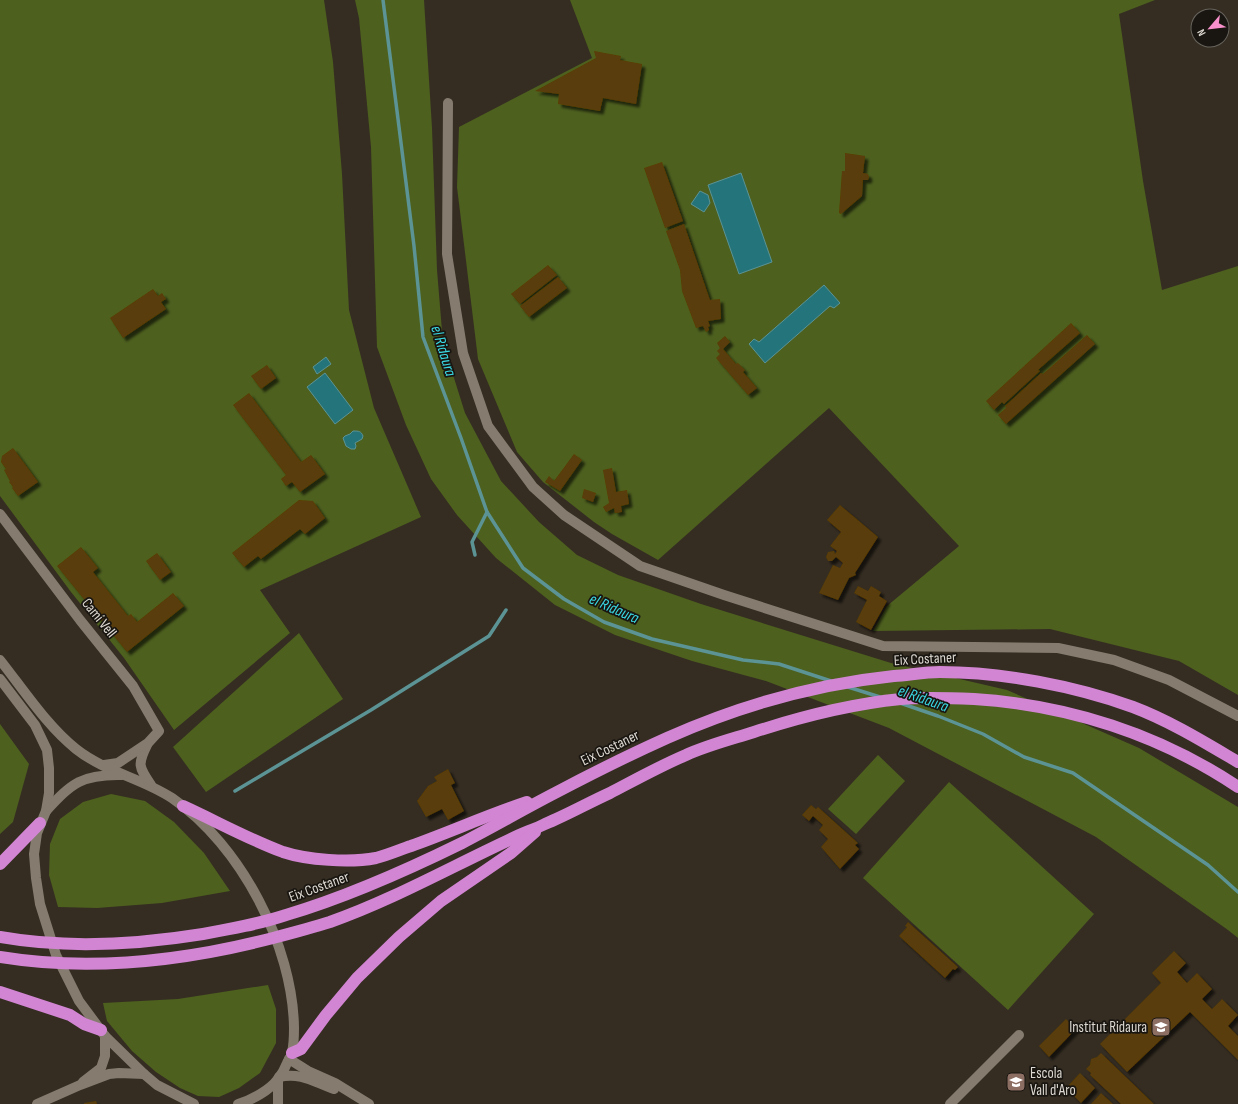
<svg xmlns="http://www.w3.org/2000/svg" width="1238" height="1104" viewBox="0 0 1238 1104" font-family="'Sofia Sans Condensed',sans-serif">
<style>
.green{fill:#4d601e}
.water{fill:#24757b;stroke:#5c9395}
.lines{fill:none;stroke-linecap:round;stroke-linejoin:round}
.stream{stroke:#5c9395;stroke-width:3.5}
.building{fill:#5a3c07;filter:url(#shadow)}
.minor{stroke:#857c6f;stroke-width:10}
.highway{stroke:#d285d3;stroke-width:12}
.labels{text-anchor:middle;dominant-baseline:central;stroke-width:3.5;stroke-linejoin:round;paint-order:stroke}
.street-label{font-size:15px;fill:#ddd8d1;stroke:#191611}
.poi-label{font-size:15px;fill:#ddd8d1;stroke:#191611;text-anchor:end}
.water-label{font-size:16px;font-style:italic;fill:#3ad8e3;stroke:#191611}
</style>
<defs>
<filter id="shadow"><feDropShadow dx="3.5" dy="3.5" stdDeviation="1" flood-color="#0009"/></filter>
</defs>
<rect width="100%" height="100%" fill="#352d22"/>
<g class="green">
<polygon points="0,0 324,0 333,62 342,174 349,310 374,408 421,517 260,590 290,633 174,730 124,658 71,592 0,496"/>
<polygon points="355,0 424,0 432,128 437,270 443,343 465,413 501,481 539,522 577,555 618,575 701,604 891,663 1007,690 1139,748 1238,807 1238,938 1228,930 1096,837 889,728 766,681 692,661 615,635 555,605 496,558 457,515 431,479 406,425 377,347 371,147 359,18"/>
<polygon points="570,0 1155,0 1119,14 1143,181 1162,290 1238,266 1238,695 1179,661 1050,629 873,631 887,606 959,546 829,408 658,560 612,534 594,522 543,482 517,452 478,359 457,187 459,127 592,58"/>
<polygon points="299,633 343,699 206,792 173,747"/>
<polygon points="0,724 29,764 13,822 0,834"/>
<polygon points="878,755 905,781 856,834 828,809"/>
<polygon points="949,782 1094,914 1008,1010 863,878"/>
<polygon points="111,794 145,801 174,822 204,853 230,891 162,903 97,908 58,907 49,875 50,844 60,819 83,802"/>
<polygon points="268,985 276,1009 276,1043 260,1073 239,1088 219,1097 198,1096 180,1088 156,1072 132,1051 107,1021 103,1003 178,999"/>
</g>
<g class="water">
<polygon points="741,173 772,262 739,274 708,185"/>
<polygon points="700,191 708,195 710,203 704,212 691,204"/>
<polygon points="824,285 840,303 834,308 830,306 765,363 749,344 754,339 759,342"/>
<polygon points="326,357 331,364 317,374 313,367"/>
<polygon points="325,373 353,410 335,424 307,387"/>
<path d="M353 431C359 431 361 431 363 436L362 439 355 443 356 446 355 449H351L346 446 343 438 345 436 350 434Z"/>
</g>
<g class="lines">
<g class="stream">
<polyline points="383,0 414,246 423,337 461,438 487,512 523,568 564,599 604,622 652,639 743,660 779,664 831,681"/>
<polyline points="475,555 472,542 487,512"/>
<polyline points="848,687 880,697"/>
<polyline points="900,703 938,716 983,734 1024,757 1073,773 1208,865 1238,892"/>
<polyline points="235,791 371,710 489,636 506,610"/>
</g>
</g>
<g class="building">
<polygon points="594,51 621,56 620,60 642,64 636,104 603,98 600,111 558,104 559,94 535,91 596,58"/>
<polygon points="845,153 865,156 863,173 868,174 869,177 868,180 863,180 862,196 841,214 839,213 842,171 845,171"/>
<polygon points="662,162 683,221 665,228 644,168"/>
<polygon points="684,224 710,300 720,299 721,319 708,321 710,326 708,327 709,330 706,332 703,326 696,328 682,291 680,270 666,231"/>
<polygon points="548,265 557,275 520,304 511,294"/>
<polygon points="558,277 567,288 529,317 520,306"/>
<polygon points="153,289 158,296 162,293 166,299 161,302 166,309 123,338 110,318"/>
<polygon points="1071,323 1080,333 1038,370 1040,371 1004,404 1002,402 994,410 986,401"/>
<polygon points="1087,335 1095,344 1006,424 998,415 1006,408 1005,406 1041,373 1043,374"/>
<polygon points="725,336 730,342 723,349 736,364 738,363 745,370 743,372 757,388 748,395 716,358 720,354 717,351 720,348 717,343"/>
<polygon points="267,365 276,378 261,389 251,376"/>
<polygon points="249,393 301,462 311,455 325,474 300,492 292,482 286,486 281,479 286,475 233,405"/>
<polygon points="13,448 38,482 18,496 12,488 13,487 9,482 10,481 4,470 6,469 1,462 2,456"/>
<polygon points="574,454 582,460 560,491 545,482 549,476 554,481"/>
<polygon points="612,468 616,492 627,490 629,504 621,506 622,512 615,513 614,508 606,512 603,507 609,503 603,470"/>
<polygon points="584,489 596,493 593,502 582,498"/>
<polygon points="299,500 313,501 325,518 305,534 300,529 261,559 258,556 244,567 232,553"/>
<polygon points="840,505 878,537 855,573 856,575 849,578 838,600 819,593 833,565 840,568 843,563 836,557 832,561 828,561 826,557 828,552 834,551 835,554 837,551 830,546 841,532 827,520"/>
<polygon points="81,547 98,568 93,572 128,616 131,614 137,622 173,593 184,606 127,652 57,566"/>
<polygon points="157,553 171,572 160,580 146,561"/>
<polygon points="858,586 868,591 871,586 881,592 879,596 887,601 871,630 856,622 867,600 854,593"/>
<polygon points="448,769 455,783 451,785 464,811 448,820 442,809 426,817 417,801 428,786 437,781 434,777"/>
<polygon points="811,805 816,809 818,807 858,843 855,845 859,849 840,869 821,847 828,839 819,830 823,825 813,816 809,821 802,815"/>
<polygon points="908,922 958,967 955,970 953,969 945,978 899,936 907,927 905,926"/>
<polygon points="1174,951 1186,963 1177,972 1187,983 1197,973 1212,989 1202,999 1212,1009 1222,999 1238,1015 1228,1026 1238,1036 1238,1060 1190,1012 1127,1072 1100,1044 1161,983 1152,973"/>
<polygon points="1066,1019 1076,1029 1049,1057 1039,1046"/>
<polygon points="1101,1053 1154,1104 1121,1104 1090,1075 1091,1073 1086,1069 1090,1065 1091,1059 1097,1057"/>
<polygon points="1080,1073 1095,1088 1081,1103 1066,1088"/>
<polygon points="1101,1093 1113,1104 1091,1104"/>
<polygon points="96,1101 97,1104 84,1104 84,1103"/>
</g>
<g class="lines">
<g class="minor">
<polyline points="448,103 447,254 463,353 488,426 533,487 564,515 640,566 724,595 883,646 1058,648 1114,660 1169,680 1238,716"/>
<polyline points="0,514 80,620 133,686 159,731 148,743 118,763 104,765"/>
<path d="M0 660C23 689 47 726 76 749 105 772 142 778 172 798 241 845 293 946 294 1028 294 1036 294 1044 292 1052 292 1056 289 1059 287 1063 285 1068 282 1074 278 1079 270 1090 252 1100 238 1104"/>
<polyline points="0,679 35,725 47,750 49,768 49,793 46,811 37,833 34,854 36,878 40,904 56,955 79,1001 105,1036 144,1074 157,1085 194,1104"/>
<path d="M147 745C137 765 139 767 151 785"/>
<path d="M46 811C72 783 82 774 122 775"/>
<polyline points="289,1059 308,1071 335,1083 369,1104"/>
<path d="M279 1077C301 1072 314 1082 334 1089"/>
<polyline points="83,1082 101,1068 105,1056 105,1036"/>
<polyline points="37,1104 80,1085 109,1074 119,1073 144,1074"/>
<polyline points="278,1104 278,1079"/>
<polyline points="950,1104 1019,1035"/>
</g>
<g class="highway">
<path d="M183 806C216 821 248 839 283 852 307 860 350 863 376 858 388 855 399 850 411 846 450 832 488 815 527 802"/>
<polyline points="0,864 40,823"/>
<path d="M0 937C67 949 135 945 203 934 231 929 259 924 286 915 347 897 405 871 462 843 493 827 524 809 555 793 591 774 629 755 667 738 739 706 816 684 894 676 909 675 925 672 940 672 1002 672 1075 686 1133 707 1170 721 1204 742 1238 762"/>
<path d="M0 957C91 972 184 961 273 938 292 933 311 928 330 922 392 900 449 868 509 840 520 834 533 830 545 824 567 815 588 803 610 793 635 780 660 766 686 755 708 745 732 739 754 732 803 716 851 704 901 699 925 697 950 698 974 699 1068 705 1159 734 1238 787"/>
<polyline points="0,992 70,1015 84,1024 101,1030"/>
<polyline points="292,1053 301,1049 326,1015 357,978 399,937 441,901 511,853 535,832"/>
</g>
</g>
<defs>
<symbol id="school-square" viewBox="-11 -11 22 22"><rect x="-9" y="-9" width="18" height="18" rx="4" fill="#8d6e63" stroke="#191611"/><path d="M0-5L7-2L0 1L-7-2ZM-4 1L0 2.5L4 1V4Q0 6-4 4Z" fill="#fff"/></symbol>
</defs>
<g fill-rule="evenodd">
<use href="#school-square" x="1150" y="1016" width="22" height="22"/>
<use href="#school-square" x="1005" y="1071" width="22" height="22"/>
</g>
<g class="labels">
<g class="street-label">
<text transform="translate(99 618) rotate(51)">Camí Vell</text>
<text transform="translate(925 659) rotate(-3)">Eix Costaner</text>
<text transform="translate(610 748) rotate(-26)">Eix Costaner</text>
<text transform="translate(319 887) rotate(-20)">Eix Costaner</text>
</g>
<g class="poi-label">
<text x="1147" y="1027">Institut Ridaura</text>
<text x="1030" y="1073" text-anchor="start">Escola<tspan x="1030" dy="17">Vall d'Aro</tspan></text>
</g>
<g class="water-label">
<text transform="translate(443 351) rotate(73)">el Ridaura</text>
<text transform="translate(614 609) rotate(24)">el Ridaura</text>
<text transform="translate(923 699) rotate(19)">el Ridaura</text>
</g>
</g>
<g transform="translate(1210 28) rotate(242)"><circle r="19" fill="#191611" stroke="#67645e"/>
<path d="M0-3L7 15L0 10L-7 15Z" fill="#f890cb"/>
<text y="-6" font-size="11" font-weight="bold" text-anchor="middle" fill="#ddd8d1">N</text>
</g>
</svg>
